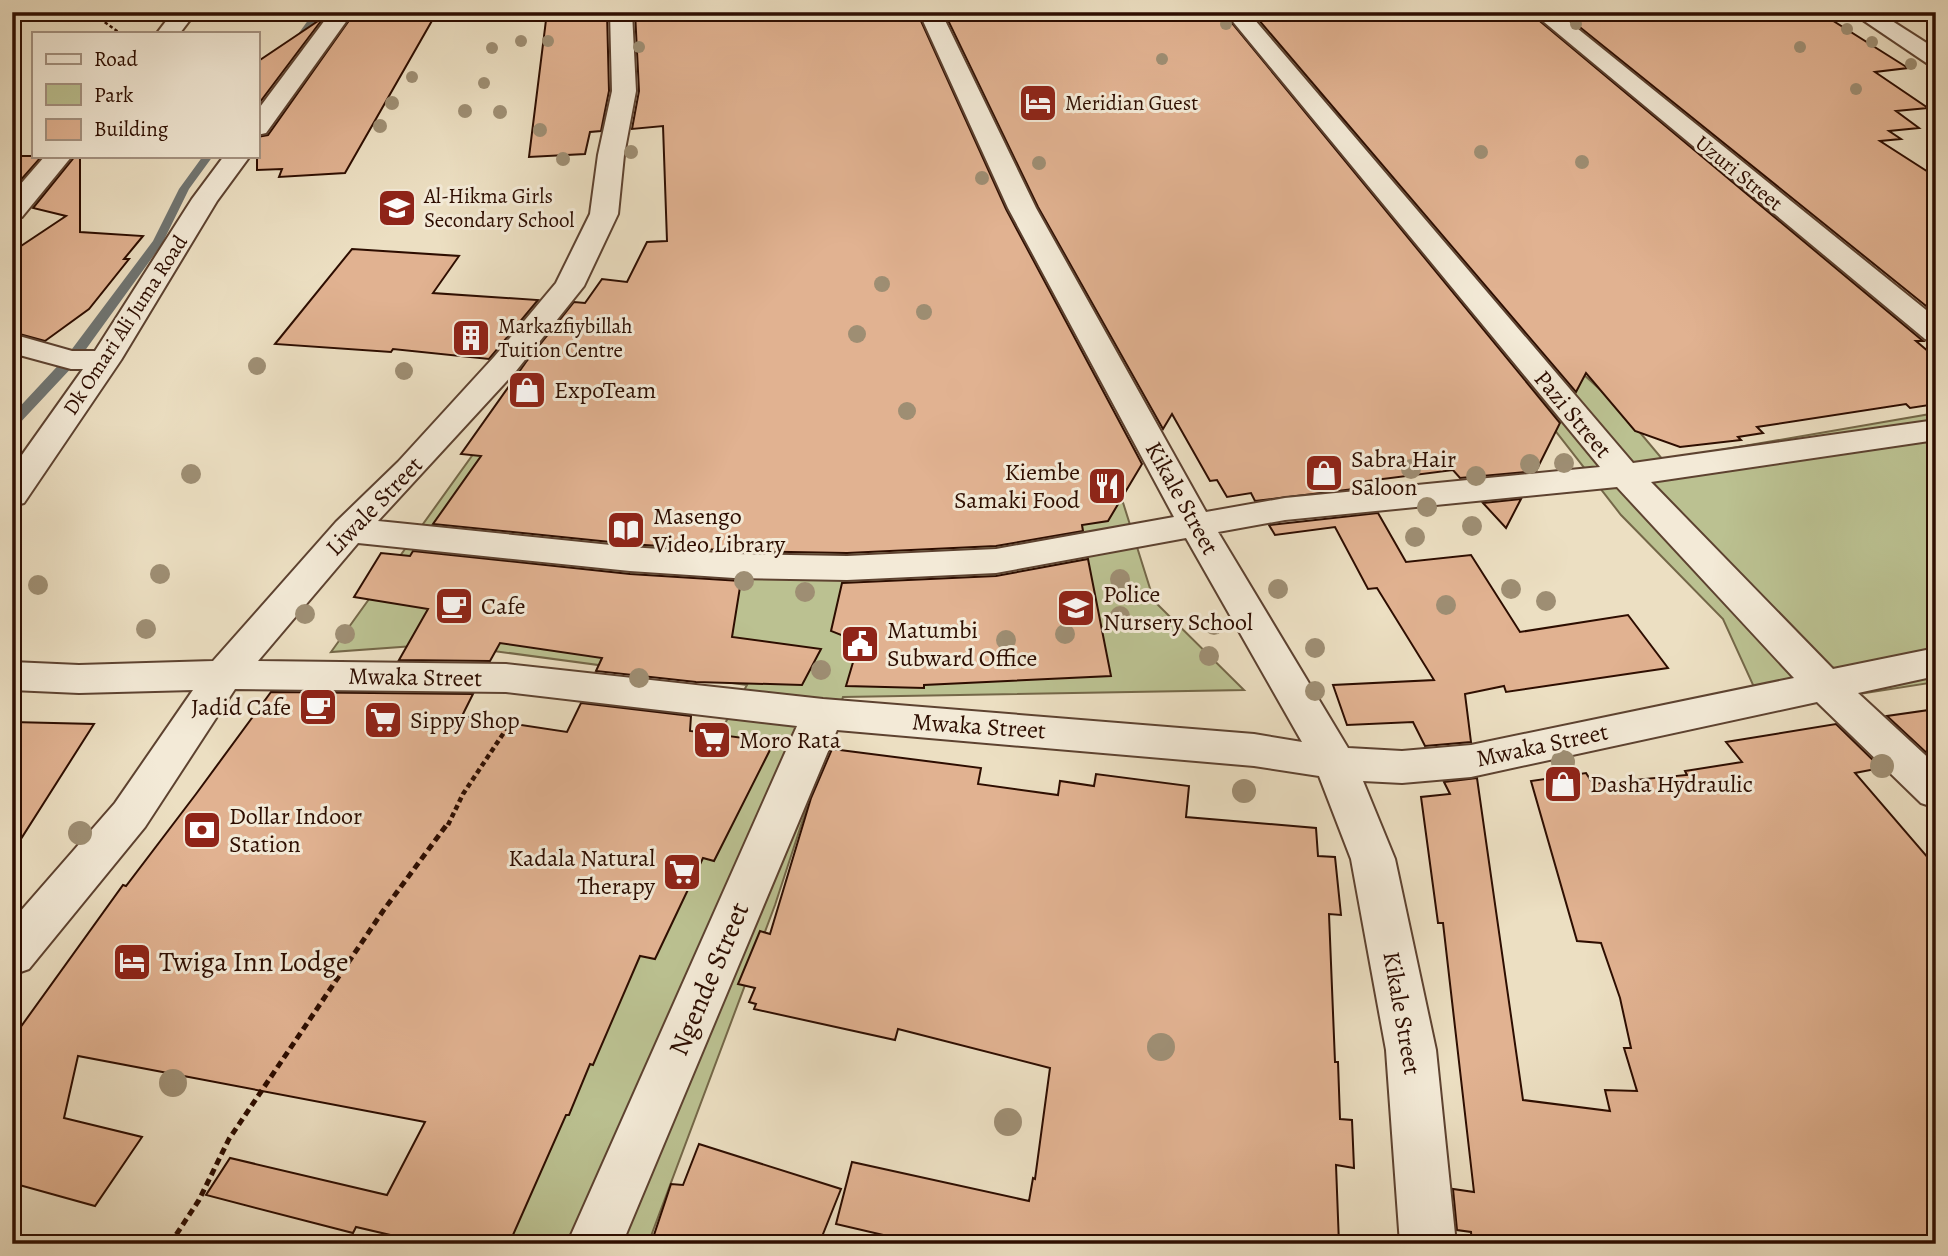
<svg xmlns="http://www.w3.org/2000/svg" width="1948" height="1256" viewBox="0 0 1948 1256" font-family="Alegreya,serif">
<style>
.green{fill:#bbc191;stroke:#746748;stroke-width:2}
.lines{fill:none;stroke-linecap:round;stroke-linejoin:round}
.stream{fill:#707572;fill-rule:evenodd}
.building{fill:#e1b291;stroke:#2d0d00;stroke-width:2}
.minor-casing{stroke:#5d4230;stroke-width:4}
.path-far2{stroke:#2d0d00;stroke-width:2.5;stroke-dasharray:3.5 2.5;stroke-linecap:butt}
.path-far1{stroke:#2d0d00;stroke-width:4.5;stroke-dasharray:5 3.5;stroke-linecap:butt}
.path{stroke:#2d0d00;stroke-width:5;stroke-dasharray:7 4.5;stroke-linecap:butt}
.minor{fill:#f3ead7;fill-rule:evenodd}
.tree{fill:#9e8e73}
.labels{text-anchor:middle;dominant-baseline:central;stroke-width:6;stroke-linejoin:round;paint-order:stroke}
.far-poi-label{font-size:21px;fill:#2d0d00;stroke:#f3ead7;text-anchor:start}
.far-street-label{font-size:21px;fill:#2d0d00;stroke:#f3ead7}
.poi-label{font-size:24px;fill:#2d0d00;stroke:#f3ead7;text-anchor:start}
.street-label{font-size:24px;fill:#2d0d00;stroke:#f3ead7}
.near-poi-label{font-size:28px;fill:#2d0d00;stroke:#f3ead7;text-anchor:start}
.near-street-label{font-size:28px;fill:#2d0d00;stroke:#f3ead7}
</style>
<rect width="100%" height="100%" fill="#ecdfc2"/>
<filter id="stains"><feTurbulence type="fractalNoise" baseFrequency=".00286" numOctaves="4"/><feColorMatrix values="0 0 0 0 .2 0 0 0 0 .09 0 0 0 0 .02 0 0 0 .5 -.17"/></filter>
<radialGradient id="worn" r=".72"><stop offset=".6" stop-color="#630" stop-opacity="0"/><stop offset="1" stop-color="#630" stop-opacity=".3"/></radialGradient>
<g class="green">
<polygon points="1222,12 1271,12 1327,104 1412,188 1490,289 1616,404 1663,460 1936,413 1936,682 1764,709 1723,619 1621,515 1422,260 1399,224 1339,150 1308,119 1289,87"/>
<polygon points="1097,377 1120,493 1154,601 1244,690 843,697 775,905 648,1244 453,1244 524,1073 747,685 442,644 331,652 497,421 1016,378"/>
</g>
<g class="lines">
<g class="stream">
<polygon points="314,12 323,12 299,46 293,46 291,44"/>
<polygon points="203,156 213,156 189,189 162,244 76,363 17,426 12,427 12,415 66,357 153,241 179,189"/>
</g>
</g>
<g class="building">
<polygon points="355,12 437,12 345,173 279,177 282,169 257,170 257,137 268,135"/>
<polygon points="547,12 607,12 609,91 601,131 590,132 585,154 529,157"/>
<polygon points="635,12 917,12 1006,209 1142,464 1108,521 1082,525 1083,531 996,546 847,553 734,551 630,544 433,524 481,456 461,454 526,362 574,302 585,303 602,279 627,282 647,242 667,241 663,126 632,129 639,91"/>
<polygon points="944,12 1223,12 1560,423 1536,471 1460,478 1453,470 1359,482 1362,488 1255,501 1251,493 1227,497 1217,480 1210,481 1172,414 1163,429 1038,207"/>
<polygon points="1252,12 1529,12 1923,341 1916,341 1936,358 1936,404 1910,408 1906,404 1757,427 1763,433 1738,437 1741,440 1680,447 1635,431 1586,373 1576,392"/>
<polygon points="1561,12 1819,12 1908,68 1875,72 1928,108 1896,111 1919,128 1889,131 1901,139 1880,141 1936,177 1936,314"/>
<polygon points="324,17 257,106 257,62"/>
<polygon points="12,156 42,156 12,190"/>
<polygon points="75,156 80,156 80,232 143,236 124,259 129,259 89,309 45,341 12,332 12,252 66,216 33,208"/>
<polygon points="352,249 459,256 433,293 538,300 489,359 393,349 391,352 275,344"/>
<polygon points="1521,499 1506,528 1483,503"/>
<polygon points="1378,513 1406,562 1471,555 1520,632 1628,615 1668,668 1506,692 1504,686 1465,694 1471,742 1425,746 1413,722 1347,725 1333,685 1434,680 1377,588 1368,589 1335,527 1275,535 1269,525"/>
<polygon points="413,551 630,574 741,581 732,637 821,649 802,685 696,682 596,671 602,658 500,643 490,661 399,660 428,609 354,597 381,553 410,556"/>
<polygon points="1088,559 1111,676 924,685 924,688 846,686 859,642 831,631 842,583 996,576"/>
<polygon points="271,692 473,694 462,716 567,732 581,703 691,716 690,731 774,742 714,861 703,858 655,959 640,956 593,1065 590,1064 569,1115 566,1115 509,1244 429,1244 356,1227 353,1233 206,1195 230,1158 387,1195 425,1122 78,1056 64,1118 142,1137 95,1206 12,1183 12,1039 123,885 126,886 196,794"/>
<polygon points="1936,709 1936,756 1931,757 1887,716"/>
<polygon points="12,722 94,724 12,853"/>
<polygon points="1836,724 1881,768 1855,773 1936,867 1936,1244 1472,1244 1471,1232 1457,1230 1453,1189 1474,1192 1443,923 1438,923 1421,797 1450,794 1444,782 1477,778 1523,1100 1610,1111 1605,1090 1637,1091 1624,1048 1631,1048 1620,998 1601,943 1577,941 1531,781 1586,773 1593,784 1687,775 1685,771 1742,762 1726,742"/>
<polygon points="832,749 981,768 978,784 1058,795 1060,781 1094,786 1096,774 1189,786 1186,817 1316,828 1318,856 1335,857 1341,915 1329,914 1335,1062 1338,1062 1340,1119 1352,1120 1354,1168 1336,1165 1339,1244 922,1244 836,1224 852,1162 1029,1201 1033,1178 1035,1179 1050,1068 898,1029 895,1040 754,1009 756,1004 749,1002 755,988 738,984 760,931 770,934 811,798"/>
<polygon points="699,1144 841,1189 819,1244 651,1244 671,1184 683,1185"/>
</g>
<g class="lines">
<defs>
<g id="minor">
<polygon points="173,12 196,12 180,33 157,33"/>
<polygon points="331,12 353,12 266,133 257,135 257,111"/>
<path d="M610 12H632L636 91 624 155 618 214 584 286 516 371 378 521 630 547 734 554 847 556 996 549 1174 517 1008 208 919 12H941L1036 208 1206 512 1285 498 1600 467 1225 12H1248L1633 463 1936 420V440L1651 482 1833 669 1936 648V676L1858 693 1936 765V808L1921 803 1817 702 1471 777 1402 783 1363 781 1395 859 1436 1050 1456 1244H1400L1386 1050 1351 859 1319 776 1254 766 837 730 622 1244H567L797 726 506 692 235 689 145 827 29 969 12 975V921L115 803 193 690 79 693 12 690V662L79 665 213 661 336 522 398 462 494 357 556 283 590 214 598 155 612 91ZM1617 487 1794 678 1471 745 1402 751 1348 748 1218 532 1285 520ZM1186 538 1302 742 1254 734 823 699 506 664 258 661 358 543 630 571 734 578 847 580 996 573Z"/>
<polygon points="1532,12 1557,12 1936,318 1936,342 1925,339"/>
<polygon points="1851,12 1878,12 1936,49 1936,66 1928,64"/>
<polygon points="45,156 72,156 22,217 12,219 12,194"/>
<polygon points="224,156 250,156 217,201 121,360 24,503 12,506 12,469 83,369 71,369 12,353 12,334 72,351 95,351 192,199"/>
</g>
</defs>
<use href="#minor" class="minor-casing"/>
<polyline class="path-far2" points="90,12 120,33"/>
<polyline class="path-far1" points="448,825 463,794 511,722 511,718"/>
<polyline class="path" points="170,1244 199,1200 229,1139 383,911 448,823"/>
<use href="#minor" class="minor"/>
</g>
<g class="tree">
<circle cx="1226" cy="24" r="6"/>
<circle cx="1576" cy="24" r="6"/>
<circle cx="1847" cy="29" r="6"/>
<circle cx="521" cy="41" r="6"/>
<circle cx="548" cy="41" r="6"/>
<circle cx="1872" cy="42" r="6"/>
<circle cx="639" cy="47" r="6"/>
<circle cx="1800" cy="47" r="6"/>
<circle cx="492" cy="48" r="6"/>
<circle cx="1162" cy="59" r="6"/>
<circle cx="1911" cy="64" r="6"/>
<circle cx="412" cy="77" r="6"/>
<circle cx="484" cy="83" r="6"/>
<circle cx="1856" cy="89" r="6"/>
<circle cx="392" cy="103" r="7"/>
<circle cx="465" cy="111" r="7"/>
<circle cx="500" cy="112" r="7"/>
<circle cx="380" cy="126" r="7"/>
<circle cx="540" cy="130" r="7"/>
<circle cx="631" cy="152" r="7"/>
<circle cx="1481" cy="152" r="7"/>
<circle cx="563" cy="159" r="7"/>
<circle cx="1582" cy="162" r="7"/>
<circle cx="1039" cy="163" r="7"/>
<circle cx="982" cy="178" r="7"/>
<circle cx="882" cy="284" r="8"/>
<circle cx="924" cy="312" r="8"/>
<circle cx="857" cy="334" r="9"/>
<circle cx="257" cy="366" r="9"/>
<circle cx="404" cy="371" r="9"/>
<circle cx="907" cy="411" r="9"/>
<circle cx="1564" cy="463" r="10"/>
<circle cx="1530" cy="464" r="10"/>
<circle cx="1411" cy="469" r="10"/>
<circle cx="191" cy="474" r="10"/>
<circle cx="1476" cy="476" r="10"/>
<circle cx="1427" cy="507" r="10"/>
<circle cx="1472" cy="526" r="10"/>
<circle cx="1415" cy="537" r="10"/>
<circle cx="160" cy="574" r="10"/>
<circle cx="1120" cy="579" r="10"/>
<circle cx="744" cy="581" r="10"/>
<circle cx="38" cy="585" r="10"/>
<circle cx="1278" cy="589" r="10"/>
<circle cx="1511" cy="589" r="10"/>
<circle cx="805" cy="592" r="10"/>
<circle cx="1546" cy="601" r="10"/>
<circle cx="1446" cy="605" r="10"/>
<circle cx="305" cy="614" r="10"/>
<circle cx="1120" cy="616" r="10"/>
<circle cx="1214" cy="625" r="10"/>
<circle cx="146" cy="629" r="10"/>
<circle cx="345" cy="634" r="10"/>
<circle cx="1065" cy="634" r="10"/>
<circle cx="1006" cy="640" r="10"/>
<circle cx="1315" cy="648" r="10"/>
<circle cx="1209" cy="656" r="10"/>
<circle cx="821" cy="670" r="10"/>
<circle cx="639" cy="678" r="10"/>
<circle cx="1315" cy="691" r="10"/>
<circle cx="1563" cy="762" r="12"/>
<circle cx="1882" cy="766" r="12"/>
<circle cx="1244" cy="791" r="12"/>
<circle cx="80" cy="833" r="12"/>
<circle cx="1161" cy="1047" r="14"/>
<circle cx="173" cy="1083" r="14"/>
<circle cx="1008" cy="1122" r="14"/>
</g>
<defs>
<symbol id="hotel-square" viewBox="-11 -11 22 22"><rect x="-9" y="-9" width="18" height="18" rx="4" fill="#8f2418" stroke="#f3ead7"/><path d="M-6-4.5h1.5V1H6V5H4.5V3h-9V5H-6ZM-4 0a1.8 1.8 0 1 1 3.6 0ZM.5 0V-2.5h3Q6-2.5 6 0Z" fill="#fff"/></symbol>
<symbol id="school-square" viewBox="-11 -11 22 22"><rect x="-9" y="-9" width="18" height="18" rx="4" fill="#8f2418" stroke="#f3ead7"/><path d="M0-5L7-2L0 1L-7-2ZM-4 1L0 2.5L4 1V4Q0 6-4 4Z" fill="#fff"/></symbol>
<symbol id="building-square" viewBox="-11 -11 22 22"><rect x="-9" y="-9" width="18" height="18" rx="4" fill="#8f2418" stroke="#f3ead7"/><path d="M-4-6H4V6H1V3H-1V6H-4ZM-2.5-4.3h1.7v1.8h-1.7ZM.8-4.3h1.7v1.8H.8ZM-2.5-1h1.7V.8h-1.7ZM.8-1h1.7V.8H.8Z" fill="#fff"/></symbol>
<symbol id="shop-square" viewBox="-11 -11 22 22"><rect x="-9" y="-9" width="18" height="18" rx="4" fill="#8f2418" stroke="#f3ead7"/><path d="M-5-2.5h2.3a2.7 3.5 0 0 1 5.4 0H5L5.5 6h-11ZM-1.5-2.5h3a1.5 2.3 0 0 0-3 0Z" fill="#fff"/></symbol>
<symbol id="restaurant-square" viewBox="-11 -11 22 22"><rect x="-9" y="-9" width="18" height="18" rx="4" fill="#8f2418" stroke="#f3ead7"/><path d="M-5-6h1v4h1v-4h1v4h1v-4h1v5L-1.5 .5V6h-2V.5L-5-1ZM5-6V6H3V1.5H1.5Q1.5-4 5-6Z" fill="#fff"/></symbol>
<symbol id="library-square" viewBox="-11 -11 22 22"><rect x="-9" y="-9" width="18" height="18" rx="4" fill="#8f2418" stroke="#f3ead7"/><path d="M-6-4Q-3-5.5-.7-3.5V5Q-3 3-6 4ZM6-4Q3-5.5 .7-3.5V5Q3 3 6 4Z" fill="#fff"/></symbol>
<symbol id="cafe-square" viewBox="-11 -11 22 22"><rect x="-9" y="-9" width="18" height="18" rx="4" fill="#8f2418" stroke="#f3ead7"/><path d="M-5.5-4.5H6V0H3Q3 3.5 0 3.5H-2.5Q-5.5 3.5-5.5 0ZM3-3.2v2h1.7v-2ZM-6 4.5H4V6H-6Z" fill="#fff"/></symbol>
<symbol id="civic-square" viewBox="-11 -11 22 22"><rect x="-9" y="-9" width="18" height="18" rx="4" fill="#8f2418" stroke="#f3ead7"/><path d="M-.6-6.5H3V-4.5H.6V-3L4-1V1h2V6H-6V1h2V-1L-.6-3ZM-1.2 2.5V6h2.4V2.5Z" fill="#fff"/></symbol>
<symbol id="supermarket-square" viewBox="-11 -11 22 22"><rect x="-9" y="-9" width="18" height="18" rx="4" fill="#8f2418" stroke="#f3ead7"/><path d="M-6-5.5h2.5l.6 2H6L4.5 2H-2.5L-4.4-4H-6ZM-1.5 3.2a1.3 1.3 0 1 0 .1 0ZM3 3.2a1.3 1.3 0 1 0 .1 0Z" fill="#fff"/></symbol>
<symbol id="bank-square" viewBox="-11 -11 22 22"><rect x="-9" y="-9" width="18" height="18" rx="4" fill="#8f2418" stroke="#f3ead7"/><path d="M-6-4H6V4H-6ZM0-2.3a2.3 2.3 0 1 0 0 4.6a2.3 2.3 0 1 0 0-4.6Z" fill="#fff"/></symbol>
</defs>
<g fill-rule="evenodd">
<use href="#hotel-square" x="1016" y="81" width="44" height="44"/>
<use href="#school-square" x="375" y="186" width="44" height="44"/>
<use href="#building-square" x="449" y="316" width="44" height="44"/>
<use href="#shop-square" x="505" y="368" width="44" height="44"/>
<use href="#shop-square" x="1302" y="451" width="44" height="44"/>
<use href="#restaurant-square" x="1085" y="464" width="44" height="44"/>
<use href="#library-square" x="604" y="508" width="44" height="44"/>
<use href="#cafe-square" x="432" y="584" width="44" height="44"/>
<use href="#school-square" x="1054" y="586" width="44" height="44"/>
<use href="#civic-square" x="838" y="622" width="44" height="44"/>
<use href="#cafe-square" x="296" y="685" width="44" height="44"/>
<use href="#supermarket-square" x="361" y="698" width="44" height="44"/>
<use href="#supermarket-square" x="690" y="718" width="44" height="44"/>
<use href="#shop-square" x="1541" y="762" width="44" height="44"/>
<use href="#bank-square" x="180" y="808" width="44" height="44"/>
<use href="#supermarket-square" x="660" y="850" width="44" height="44"/>
<use href="#hotel-square" x="110" y="940" width="44" height="44"/>
</g>
<g class="labels">
<g class="far-poi-label">
<text x="1065" y="103">Meridian Guest</text>
<text x="424" y="196">Al-Hikma Girls<tspan x="424" dy="24">Secondary School</tspan></text>
<text x="498" y="326">Markazfiybillah<tspan x="498" dy="24">Tuition Centre</tspan></text>
</g>
<g class="far-street-label">
<text transform="translate(1739 173) rotate(39)">Uzuri Street</text>
<text transform="translate(125 325) rotate(-57)">Dk Omari Ali Juma Road</text>
</g>
<g class="poi-label">
<text x="554" y="390">ExpoTeam</text>
<text x="1351" y="459">Sabra Hair<tspan x="1351" dy="28">Saloon</tspan></text>
<text x="1080" y="472" text-anchor="end">Kiembe<tspan x="1080" dy="28">Samaki Food</tspan></text>
<text x="653" y="516">Masengo<tspan x="653" dy="28">Video Library</tspan></text>
<text x="1103" y="594">Police<tspan x="1103" dy="28">Nursery School</tspan></text>
<text x="481" y="606">Cafe</text>
<text x="887" y="630">Matumbi<tspan x="887" dy="28">Subward Office</tspan></text>
<text x="291" y="707" text-anchor="end">Jadid Cafe</text>
<text x="410" y="720">Sippy Shop</text>
<text x="739" y="740">Moro Rata</text>
<text x="1590" y="784">Dasha Hydraulic</text>
<text x="229" y="816">Dollar Indoor<tspan x="229" dy="28">Station</tspan></text>
<text x="655" y="858" text-anchor="end">Kadala Natural<tspan x="655" dy="28">Therapy</tspan></text>
</g>
<g class="street-label">
<text transform="translate(1573 414) rotate(50)">Pazi Street</text>
<text transform="translate(1182 498) rotate(61)">Kikale Street</text>
<text transform="translate(374 506) rotate(-46)">Liwale Street</text>
<text transform="translate(415 677) rotate(1)">Mwaka Street</text>
<text transform="translate(979 726) rotate(4)">Mwaka Street</text>
<text transform="translate(1542 745) rotate(-12)">Mwaka Street</text>
<text transform="translate(1402 1013) rotate(80)">Kikale Street</text>
</g>
<g class="near-poi-label">
<text x="159" y="962">Twiga Inn Lodge</text>
</g>
<g class="near-street-label">
<text transform="translate(709 979) rotate(-67)">Ngende Street</text>
</g>
</g>
<rect width="1948" height="1256" fill="none" stroke="#ecdfc2" stroke-width="42"/>
<rect x="14" y="14" width="1920" height="1228" fill="none" stroke="#2d0d00" stroke-width="3.5"/>
<rect x="21" y="21" width="1906" height="1214" fill="none" stroke="#2d0d00" stroke-width="2"/>
<rect x="32" y="32" width="228" height="126" fill="#f3ead7" stroke="#a49281" stroke-width="2"/>
<rect x="46" y="54" width="35" height="10" fill="#f3ead7" stroke="#a49281" stroke-width="2"/>
<text x="94" y="66" font-size="21" fill="#2d0d00">Road</text>
<rect x="46" y="84" width="35" height="21" fill="#bbc191" stroke="#a49281" stroke-width="2"/>
<text x="94" y="102" font-size="21" fill="#2d0d00">Park</text>
<rect x="46" y="119" width="35" height="21" fill="#e1b291" stroke="#a49281" stroke-width="2"/>
<text x="94" y="136" font-size="21" fill="#2d0d00">Building</text>
<rect width="100%" height="100%" filter="url(#stains)"/>
<rect width="100%" height="100%" fill="url(#worn)"/>
</svg>
